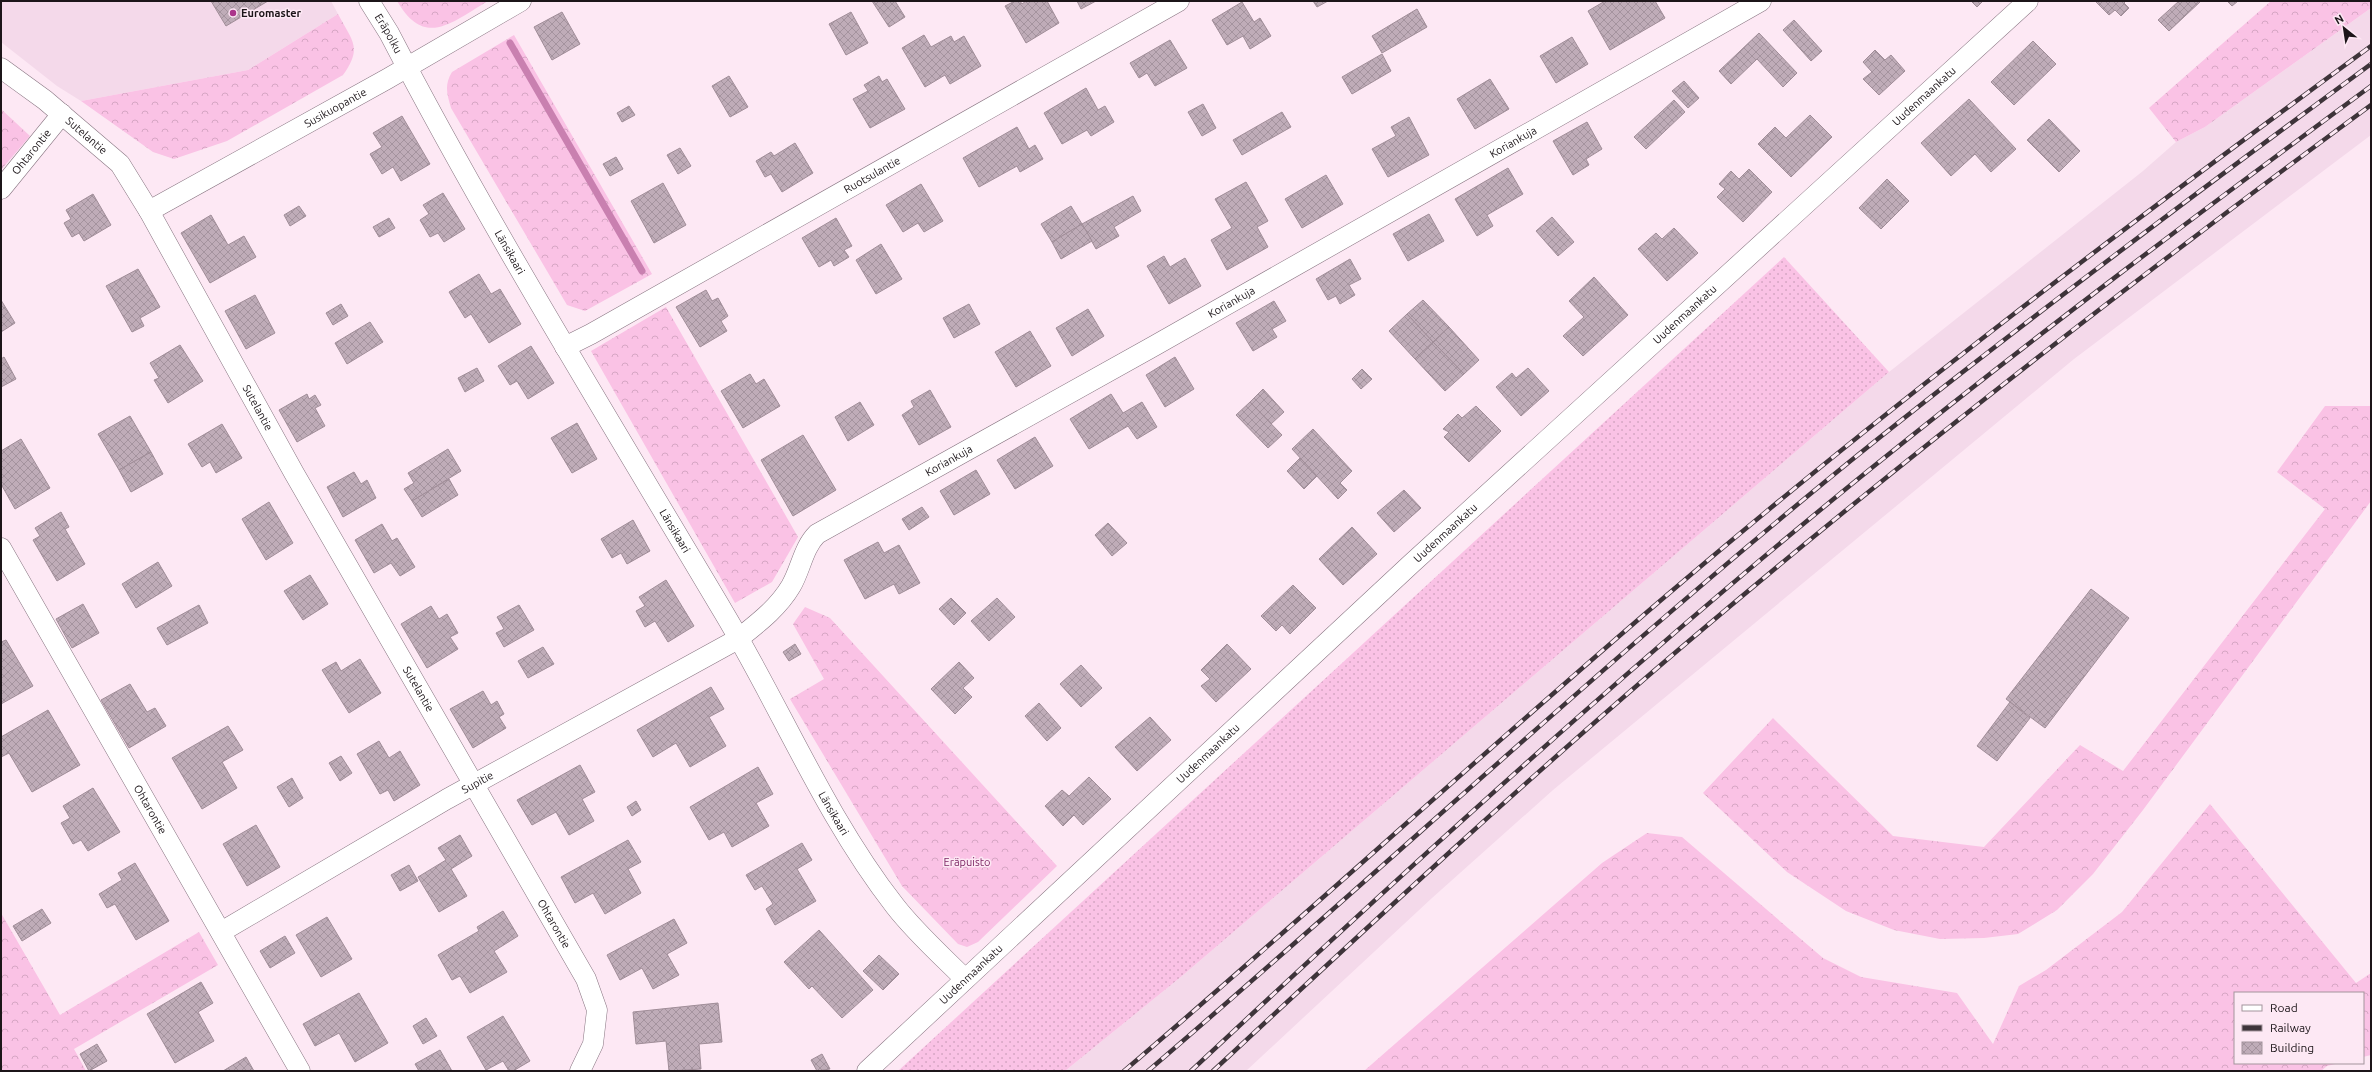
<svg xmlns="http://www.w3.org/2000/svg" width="2372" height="1072" viewBox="0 0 2372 1072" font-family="Ubuntu,sans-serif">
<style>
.built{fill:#f4d9ea}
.grass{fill:url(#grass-dots)}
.forest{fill:url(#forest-crowns)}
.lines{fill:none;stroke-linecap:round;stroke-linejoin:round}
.stream{stroke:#c980b0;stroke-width:7}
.building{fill:url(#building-cross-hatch);stroke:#a08d98}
.street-casing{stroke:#877480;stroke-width:21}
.street{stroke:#fff;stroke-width:20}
.rail-casing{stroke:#3e343a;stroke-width:4.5}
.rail{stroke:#fde8f4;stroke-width:3;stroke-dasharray:9;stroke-linecap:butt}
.poi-dot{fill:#ab348b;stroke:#fde8f4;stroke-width:1.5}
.labels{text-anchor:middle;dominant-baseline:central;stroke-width:3;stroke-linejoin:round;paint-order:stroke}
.poi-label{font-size:11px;font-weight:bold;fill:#1c1519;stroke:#fde8f4;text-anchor:start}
.street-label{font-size:11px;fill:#1c1519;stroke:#fde8f4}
.park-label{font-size:11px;fill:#7c2664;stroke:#fde8f4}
</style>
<defs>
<pattern id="grass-dots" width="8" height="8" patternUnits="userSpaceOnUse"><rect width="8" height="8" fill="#fac2e5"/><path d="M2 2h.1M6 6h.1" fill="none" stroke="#d6a6c4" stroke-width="1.8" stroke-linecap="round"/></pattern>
<pattern id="forest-crowns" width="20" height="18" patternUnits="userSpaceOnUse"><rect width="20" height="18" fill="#fac2e5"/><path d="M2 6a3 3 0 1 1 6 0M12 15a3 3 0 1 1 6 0" fill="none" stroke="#d6a6c4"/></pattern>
<pattern id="building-cross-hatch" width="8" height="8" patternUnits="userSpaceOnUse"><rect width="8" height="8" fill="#bfacb8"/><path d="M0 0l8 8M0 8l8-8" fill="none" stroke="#a4939e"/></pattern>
</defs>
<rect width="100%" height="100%" fill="#fde8f4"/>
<g class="built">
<polygon points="1,1 331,1 338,14 248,70 81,101 57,86 1,42"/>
<polygon points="2371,8 2371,135 2074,359 1553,790 1432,898 1246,1071 1065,1071 1182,976 1889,372 2143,171 2176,142 2205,127"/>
</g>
<polygon class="grass" points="1784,257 1889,372 1182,976 1065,1071 898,1071"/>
<g class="forest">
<path d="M397 1H488C452 22 425 49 397 1Z"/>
<polygon points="2271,1 2371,1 2371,8 2205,127 2176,142 2149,108"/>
<path d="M338 14C352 41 363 47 343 75L227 141 174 159 153 152 81 101 248 70Z"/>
<path d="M514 35 652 274 585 311 567 305 451 108C447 94 444 85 452 72Z"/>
<polygon points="1,109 30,136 1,170"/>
<polygon points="666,307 798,537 772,582 735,603 591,351"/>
<polygon points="2325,406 2370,406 2371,409 2371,501 2143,810 2093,874 2057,910 2018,934 1984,938 1940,939 1894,930 1846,911 1787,872 1703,793 1773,718 1893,836 1984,847 2080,745 2123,771 2325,509 2277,472"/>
<polygon points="805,607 830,618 1057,866 978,942 967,947 958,944 902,886 790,699 824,679 793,624"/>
<polygon points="2210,804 2356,983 2371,973 2371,1055 2363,1057 2363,993 2235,993 2235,1063 2339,1063 2327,1066 2321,1071 1364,1071 1602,863 1647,833 1682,837 1823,958 1861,977 1957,993 1993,1044 2019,986 2046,970 2122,912"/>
<polygon points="1,913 60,1015 199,932 218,965 74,1049 86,1071 1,1071"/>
</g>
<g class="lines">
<polyline class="stream" points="510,43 642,271"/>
</g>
<g class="building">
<polygon points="211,1 268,1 226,26"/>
<polygon points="872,1 895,1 905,17 889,27"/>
<polygon points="1015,1 1020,1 1022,4 1026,1 1047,1 1059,23 1026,43 1005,6"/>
<polygon points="1077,1 1096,1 1081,9"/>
<polygon points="1313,1 1328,1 1317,7"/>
<polygon points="1605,1 1655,1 1665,18 1610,50 1588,11"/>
<polygon points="1971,1 1983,1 1977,7"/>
<polygon points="2095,1 2126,1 2124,3 2129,8 2121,16 2115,10 2109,15"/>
<polygon points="2179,1 2201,1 2169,31 2158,20"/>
<polygon points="2227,1 2238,1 2232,6"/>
<polygon points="1242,2 1254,22 1260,18 1271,36 1250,49 1243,36 1227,45 1212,20"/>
<polygon points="1417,9 1427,27 1382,53 1372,36"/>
<polygon points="562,12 580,44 552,60 534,27"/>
<polygon points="851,12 868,43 846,55 829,24"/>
<polygon points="1794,20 1822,51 1811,61 1783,30"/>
<polygon points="1759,33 1797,73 1783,87 1757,59 1731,84 1719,71"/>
<polygon points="924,35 931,47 951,36 954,42 964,36 981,66 950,84 945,75 925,87 902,48"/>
<polygon points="1572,37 1588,64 1556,83 1540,56"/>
<polygon points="1170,40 1187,68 1155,86 1147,73 1139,78 1130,63"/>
<polygon points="2033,41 2056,64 2014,105 1991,82"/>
<polygon points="1875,50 1885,60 1891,55 1905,71 1879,95 1863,79 1872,72 1863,62"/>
<polygon points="1382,54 1391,71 1352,94 1342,77"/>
<polygon points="729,76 748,107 730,117 712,86"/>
<polygon points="879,76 882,82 887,79 905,109 870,128 853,99 868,91 864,85"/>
<polygon points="1490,79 1509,109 1475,129 1457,99"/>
<polygon points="1684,81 1699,98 1688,108 1672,91"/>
<polygon points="1086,88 1098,110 1105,106 1114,122 1091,136 1087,130 1062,144 1044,113"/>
<polygon points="1969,99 2016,149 1991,172 1975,154 1951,176 1921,143"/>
<polygon points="1674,100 1685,112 1646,149 1634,137"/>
<polygon points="1203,104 1216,128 1202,136 1188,112"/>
<polygon points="629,106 635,115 622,122 617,113"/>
<polygon points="1282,112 1291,127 1242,155 1233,140"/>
<polygon points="1810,115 1832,137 1791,177 1758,144 1775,127 1786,138"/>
<polygon points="402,116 430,164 401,181 393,167 382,174 370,154 382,147 373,133"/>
<polygon points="1409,117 1429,155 1388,177 1372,149 1396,136 1391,127"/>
<polygon points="2049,119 2080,151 2059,172 2027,140"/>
<polygon points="1587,122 1602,149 1586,159 1589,165 1573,175 1553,141"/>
<polygon points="1017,127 1029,149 1035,145 1043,159 1020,172 1017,166 979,187 963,158"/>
<polygon points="795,143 813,173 782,192 771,174 765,177 756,161 771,152 774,156"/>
<polygon points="680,148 691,166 678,174 667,155"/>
<polygon points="616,157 623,169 610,176 603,164"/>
<polygon points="1508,168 1523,194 1487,215 1493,226 1477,236 1455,199"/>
<polygon points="1749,169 1772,192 1743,222 1717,197 1725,189 1719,184 1731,171 1739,179"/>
<polygon points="1326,175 1343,204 1302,228 1285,199"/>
<polygon points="1887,179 1909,201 1881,229 1859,208"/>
<polygon points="1246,182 1268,221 1257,227 1268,247 1227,270 1211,240 1232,228 1215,199"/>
<polygon points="663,183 686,225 654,243 631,201"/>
<polygon points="921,184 943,221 924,232 918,223 903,232 886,205"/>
<polygon points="443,193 465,229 444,242 438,233 430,237 420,220 429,214 423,205"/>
<polygon points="93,194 111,225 84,241 79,233 72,237 64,223 71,219 66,210"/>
<polygon points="1133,196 1141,211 1114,227 1119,236 1096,249 1082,224"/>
<polygon points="299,206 306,216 290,226 284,215"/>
<polygon points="1071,206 1082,224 1052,242 1041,224"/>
<polygon points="1429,214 1444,241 1408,261 1393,234"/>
<polygon points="211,215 228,245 244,236 256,257 210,283 181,233"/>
<polygon points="1552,217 1574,242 1558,256 1536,231"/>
<polygon points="389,218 395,228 379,237 373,227"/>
<polygon points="836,218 852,246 844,250 849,257 834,266 831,260 819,267 802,238"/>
<polygon points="1082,224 1092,241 1061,259 1052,242"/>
<polygon points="1674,228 1698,253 1667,281 1638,249 1656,233 1662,239"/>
<polygon points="881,244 902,279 876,294 856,260"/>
<polygon points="1164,256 1170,267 1185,258 1201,286 1169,304 1147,266"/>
<polygon points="1350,259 1361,279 1349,285 1355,295 1340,304 1336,296 1328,300 1316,279"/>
<polygon points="138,269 160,307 140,318 144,326 132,332 106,286"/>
<polygon points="479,274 491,294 500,289 521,324 489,343 471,314 465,318 449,292"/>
<polygon points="1594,277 1628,315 1583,356 1563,336 1584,317 1569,301"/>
<polygon points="706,290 712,301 718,298 728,316 721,321 727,331 700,347 676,307"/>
<polygon points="255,295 275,333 246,349 225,311"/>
<polygon points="1,300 15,323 1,332"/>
<polygon points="1423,300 1449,327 1433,342 1407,314"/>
<polygon points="1274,301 1286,321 1272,329 1277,337 1253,351 1236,323"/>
<polygon points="341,304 348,316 333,325 326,313"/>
<polygon points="969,304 980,324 954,338 943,318"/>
<polygon points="1088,309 1104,336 1072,356 1056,328"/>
<polygon points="1407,314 1433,342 1415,359 1389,331"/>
<polygon points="370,322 383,342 347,364 335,343"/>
<polygon points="1449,327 1479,360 1464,374 1433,342"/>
<polygon points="1030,331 1051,366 1016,387 995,352"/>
<polygon points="1433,342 1464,374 1445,391 1415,359"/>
<polygon points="180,345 203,381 168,403 154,380 159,378 150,363"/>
<polygon points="531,346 554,383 528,399 517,381 510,385 498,366"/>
<polygon points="4,357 16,379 1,387 1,359"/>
<polygon points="1175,357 1194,389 1165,407 1146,375"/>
<polygon points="477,368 484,381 465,392 458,378"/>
<polygon points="1528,368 1549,391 1521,416 1496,387 1512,373 1516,378"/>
<polygon points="1362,369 1372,379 1361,389 1352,379"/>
<polygon points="750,374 756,384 764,379 780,406 743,428 721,391"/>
<polygon points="1263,389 1284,412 1271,424 1250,402"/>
<polygon points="930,390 951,427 919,445 902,415 914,407 911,401"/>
<polygon points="307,394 309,399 315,395 321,405 315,408 325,426 297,442 279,410"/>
<polygon points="1111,394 1123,413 1142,402 1157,427 1137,439 1128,426 1089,449 1070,419"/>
<polygon points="860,402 874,425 848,441 835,417"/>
<polygon points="1250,402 1282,435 1268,448 1236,415"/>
<polygon points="1476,406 1501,431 1469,462 1444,437 1449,432 1443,429 1458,414 1462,418"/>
<polygon points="130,416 151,452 119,470 98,434"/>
<polygon points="577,423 597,459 572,473 551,438"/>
<polygon points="222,424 242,458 216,473 210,462 202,467 188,444"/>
<polygon points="1313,429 1352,471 1340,483 1347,490 1338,499 1292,449"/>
<polygon points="803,435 836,490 793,516 761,460"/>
<polygon points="1035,437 1053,466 1015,489 997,460"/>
<polygon points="21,439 50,488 15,509 1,484 1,451"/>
<polygon points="448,449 461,471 412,501 404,489 414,483 408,473"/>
<polygon points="151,452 163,474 131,492 119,470"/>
<polygon points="1300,458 1317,476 1304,489 1287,471"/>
<polygon points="976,470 990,494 954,515 940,491"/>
<polygon points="354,472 361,484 367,480 376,498 343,517 327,487"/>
<polygon points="449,479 458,495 422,517 412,501"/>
<polygon points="1404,490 1421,508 1394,532 1377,513"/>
<polygon points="269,502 293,543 266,560 242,519"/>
<polygon points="922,507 929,517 909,530 902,519"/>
<polygon points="61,512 69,527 65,529 85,564 57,581 33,540 40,536 35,528"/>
<polygon points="633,520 650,551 627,564 621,553 612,558 601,539"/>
<polygon points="1108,523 1127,543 1112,556 1095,535"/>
<polygon points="382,524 392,541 397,538 415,567 400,576 391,563 374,573 355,540"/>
<polygon points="1352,527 1377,554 1343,585 1319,559"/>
<polygon points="878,542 884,553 899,545 920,583 899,594 894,584 865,599 844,560"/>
<polygon points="158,562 172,586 136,608 122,584"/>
<polygon points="310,575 328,604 303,620 284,591"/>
<polygon points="666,580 694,626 668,642 655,621 645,627 636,611 645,606 639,597"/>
<polygon points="1293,585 1316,608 1290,634 1282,625 1276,631 1261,616"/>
<polygon points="2091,589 2129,618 2045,728 2006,699"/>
<polygon points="951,598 966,613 954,625 939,609"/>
<polygon points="997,598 1015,617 989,641 971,621"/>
<polygon points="83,604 99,633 72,648 56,619"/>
<polygon points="199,605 208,623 167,645 157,628"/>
<polygon points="519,605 534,630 504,647 496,633 504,629 497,617"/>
<polygon points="431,606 439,619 447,614 458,633 450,637 458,649 427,668 401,624"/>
<polygon points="6,640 33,686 1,704 1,642"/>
<polygon points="795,644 801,654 789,661 783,652"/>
<polygon points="1227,644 1251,669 1216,702 1201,686 1210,679 1201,670"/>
<polygon points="543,647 554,664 528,678 518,661"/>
<polygon points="360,659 381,693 349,713 322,670 336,662 341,671"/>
<polygon points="959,662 974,678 963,688 972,697 955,714 931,689"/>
<polygon points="1081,665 1102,688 1081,707 1060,684"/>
<polygon points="130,684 147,712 155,708 166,726 129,748 101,700"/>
<polygon points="711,687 724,709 709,717 726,746 690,767 676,743 653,757 637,730"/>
<polygon points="483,691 491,705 497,701 504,714 499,717 506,728 473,748 450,709"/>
<polygon points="2010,702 2030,718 1997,761 1977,746"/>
<polygon points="1039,703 1061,728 1047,741 1025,716"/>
<polygon points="48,710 80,765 32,792 9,753 1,757 1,737"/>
<polygon points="1150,717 1171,740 1137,771 1115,747"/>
<polygon points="228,726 243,750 222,762 237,788 202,809 172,758"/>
<polygon points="379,741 389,758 400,751 420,785 394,801 388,790 380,794 357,754"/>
<polygon points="341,756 352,773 340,781 329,763"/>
<polygon points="580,765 595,792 582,799 594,821 569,835 556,812 532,825 517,800"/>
<polygon points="758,767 773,794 756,803 769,826 732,847 724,832 709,840 690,807"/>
<polygon points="1089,777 1111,799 1083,825 1074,815 1063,826 1045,806 1062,790 1069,796"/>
<polygon points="292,778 303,798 289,807 277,787"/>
<polygon points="93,788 120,832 88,851 81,840 73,844 61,823 70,818 63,806"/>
<polygon points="636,801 641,810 632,816 627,807"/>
<polygon points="256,825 280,867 247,886 223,844"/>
<polygon points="460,835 472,856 451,869 467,896 439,912 418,877 446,860 438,848"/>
<polygon points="628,840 641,862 628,869 641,893 605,914 593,893 575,903 561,877"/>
<polygon points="802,843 812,860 797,869 816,901 775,925 766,909 773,904 762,886 755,890 746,875"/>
<polygon points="135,863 169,921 136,940 115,904 107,908 99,894 122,880 118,873"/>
<polygon points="409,865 418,881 400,891 391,875"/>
<polygon points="42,909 51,923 22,941 13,926"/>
<polygon points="503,911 518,936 494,951 507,972 470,993 460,976 452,980 438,955 479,931 477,927"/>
<polygon points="327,917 352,959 321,977 296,935"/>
<polygon points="674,919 687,943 667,954 679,975 653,989 642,968 620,980 607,955"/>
<polygon points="819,930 873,990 842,1018 812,986 809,989 784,962"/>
<polygon points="285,936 295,953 270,968 260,951"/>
<polygon points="879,955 899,974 883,990 863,971"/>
<polygon points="201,982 213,1003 198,1012 214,1041 175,1063 147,1014"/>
<polygon points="359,993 388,1043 355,1062 339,1033 315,1046 303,1024"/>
<polygon points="718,1003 722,1042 699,1044 701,1069 669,1071 666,1041 636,1044 633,1012"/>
<polygon points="503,1016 530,1061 513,1071 509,1071 503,1061 486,1070 467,1037"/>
<polygon points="426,1018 437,1036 423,1044 413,1026"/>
<polygon points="97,1044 107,1061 89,1071 80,1054"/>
<polygon points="440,1050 452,1071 419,1071 415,1064"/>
<polygon points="822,1054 830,1069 817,1071 811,1060"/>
<polygon points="246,1057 254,1071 223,1071"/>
</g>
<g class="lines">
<defs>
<g id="street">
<path id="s1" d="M369 1 389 33C492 231 610 421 724 613 782 710 825 816 895 906 916 933 941 955 965 979"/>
<path id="s2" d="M1 68 45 100 120 164 149 211 294 473 586 979 597 1010 593 1044 580 1071"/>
<path id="s3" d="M1 189 62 114"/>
<path id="s4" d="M149 211 387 79 521 1"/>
<path id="s5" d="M565 347 591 334 1179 1"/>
<path id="s6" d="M1 548 300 1071"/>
<path id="s7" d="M221 932 447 799 738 639C758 623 778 608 791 586 801 569 803 548 817 534L1154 346 1761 1"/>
<path id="s8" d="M867 1071 1411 564 2028 1"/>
</g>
</defs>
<use href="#street" class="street-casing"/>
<use href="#street" class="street"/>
<defs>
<g id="rail">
<path d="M1124 1071C1307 915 1484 751 1667 595 1894 401 2131 222 2371 46"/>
<path d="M1148 1071C1388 865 1618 649 1864 450 2030 317 2200 190 2371 64"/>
<path d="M1191 1071C1413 863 1637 658 1874 466 2036 335 2203 210 2371 86"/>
<path d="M1213 1071C1374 921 1535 771 1703 629 1919 446 2143 273 2371 105"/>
</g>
</defs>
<use href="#rail" class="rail-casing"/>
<use href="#rail" class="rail"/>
</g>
<circle class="poi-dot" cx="233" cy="13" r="4"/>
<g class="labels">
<g class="poi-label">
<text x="241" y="13">Euromaster</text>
</g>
<g class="street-label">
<text stroke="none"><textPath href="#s1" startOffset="38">Eräpolku</textPath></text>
<text stroke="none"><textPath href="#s8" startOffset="1438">Uudenmaankatu</textPath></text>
<text stroke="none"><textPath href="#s4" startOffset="213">Susikuopantie</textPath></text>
<text stroke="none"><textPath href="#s2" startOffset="109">Sutelantie</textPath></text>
<text stroke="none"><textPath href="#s7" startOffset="1527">Koriankuja</textPath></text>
<text stroke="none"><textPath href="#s3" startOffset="48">Ohtarontie</textPath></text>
<text stroke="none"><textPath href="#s5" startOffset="352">Ruotsulantie</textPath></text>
<text stroke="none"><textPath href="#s1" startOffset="288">Länsikaari</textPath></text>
<text stroke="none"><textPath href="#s7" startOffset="1203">Koriankuja</textPath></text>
<text stroke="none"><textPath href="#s8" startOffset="1114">Uudenmaankatu</textPath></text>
<text stroke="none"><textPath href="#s2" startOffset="433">Sutelantie</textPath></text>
<text stroke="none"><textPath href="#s7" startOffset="879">Koriankuja</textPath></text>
<text stroke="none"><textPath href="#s1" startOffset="612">Länsikaari</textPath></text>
<text stroke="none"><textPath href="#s8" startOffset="790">Uudenmaankatu</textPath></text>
<text stroke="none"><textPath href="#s2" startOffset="757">Sutelantie</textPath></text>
<text stroke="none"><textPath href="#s8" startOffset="466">Uudenmaankatu</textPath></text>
<text stroke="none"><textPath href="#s7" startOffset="297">Supitie</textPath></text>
<text stroke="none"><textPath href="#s6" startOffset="301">Ohtarontie</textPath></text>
<text stroke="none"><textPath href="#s1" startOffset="936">Länsikaari</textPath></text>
<text stroke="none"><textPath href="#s2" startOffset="1028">Ohtarontie</textPath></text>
<text stroke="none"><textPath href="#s8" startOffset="142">Uudenmaankatu</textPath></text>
</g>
<g class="park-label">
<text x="967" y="862">Eräpuisto</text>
</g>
</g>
<rect width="2372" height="1072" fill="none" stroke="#1c1519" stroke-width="4"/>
<rect x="2234" y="992" width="130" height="72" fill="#fde8f4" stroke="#a3949c"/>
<rect x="2242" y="1005" width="20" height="6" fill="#ffffff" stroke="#a3949c"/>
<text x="2270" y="1012" font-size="12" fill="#1c1519">Road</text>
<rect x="2242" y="1025" width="20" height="6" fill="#3e343a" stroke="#a3949c"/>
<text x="2270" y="1032" font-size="12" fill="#1c1519">Railway</text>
<rect x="2242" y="1042" width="20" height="12" fill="url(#building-cross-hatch)" stroke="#a3949c"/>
<text x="2270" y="1052" font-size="12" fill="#1c1519">Building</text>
<g transform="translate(2344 28) rotate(330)" stroke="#fde8f4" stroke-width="3" paint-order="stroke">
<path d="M0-3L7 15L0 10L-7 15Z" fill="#1c1519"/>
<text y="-6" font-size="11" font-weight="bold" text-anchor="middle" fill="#1c1519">N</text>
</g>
</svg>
